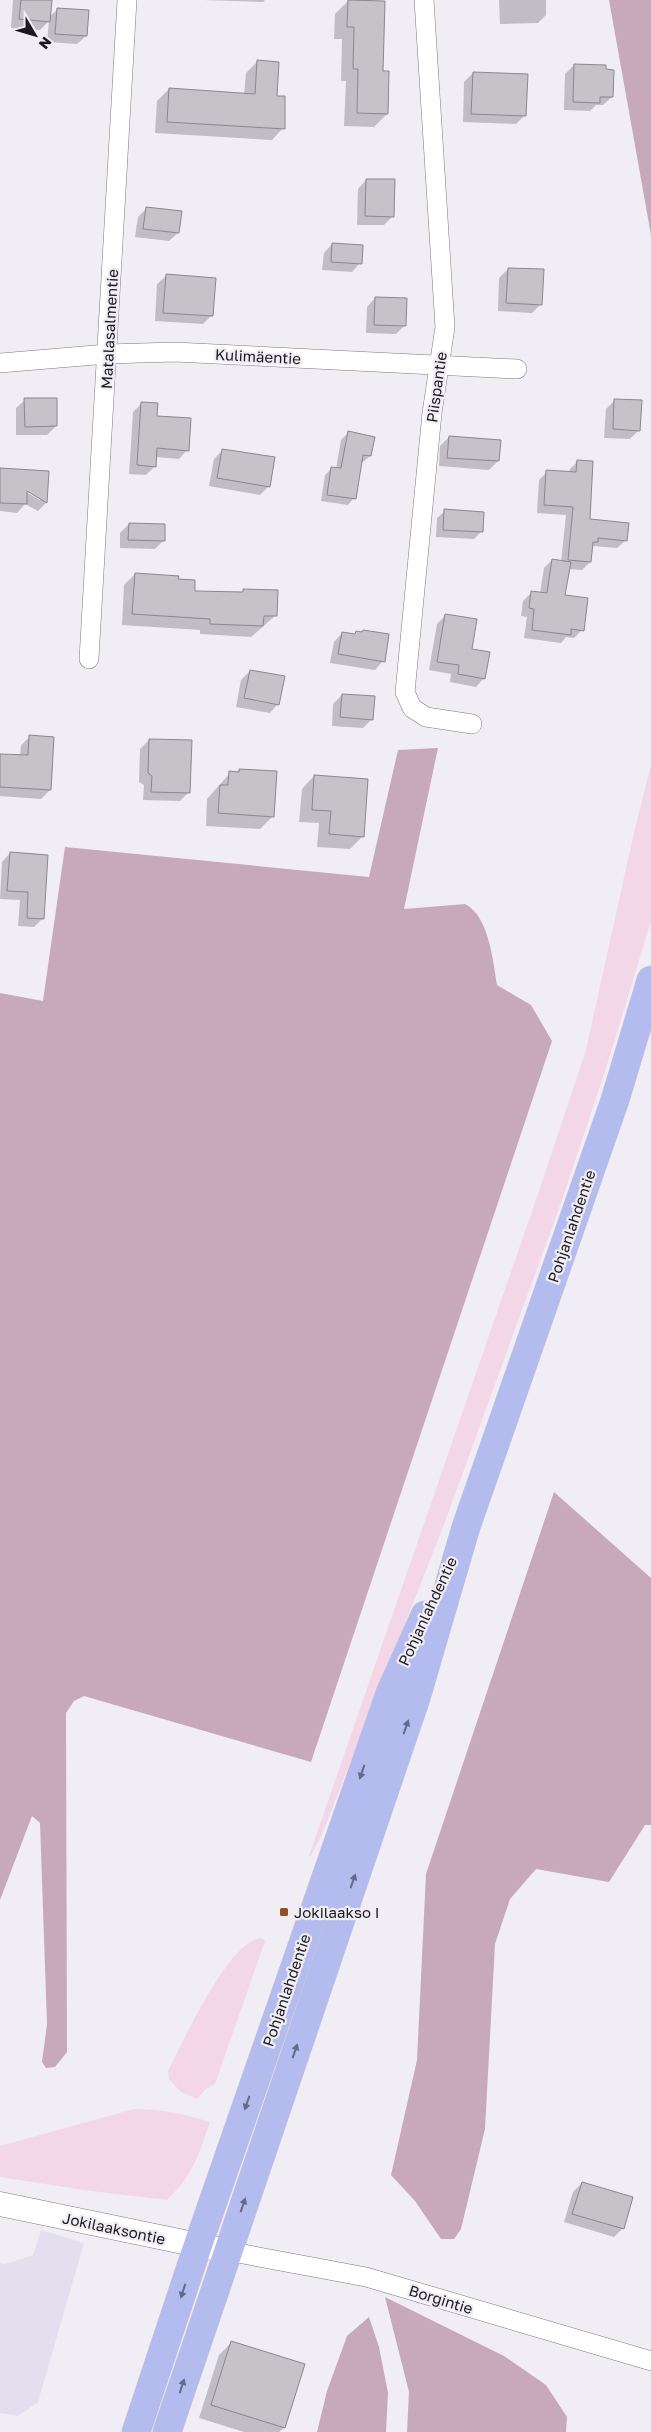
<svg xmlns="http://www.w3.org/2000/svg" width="651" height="2432" viewBox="0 0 651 2432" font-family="'Golos Text',sans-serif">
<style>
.built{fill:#e4dfee}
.green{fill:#f4d7e7}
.forest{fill:#c8a9ba}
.shadow{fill:#0003;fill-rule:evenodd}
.building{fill:#c7c1c8;stroke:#8c868d}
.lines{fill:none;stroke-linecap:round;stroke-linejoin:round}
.minor-casing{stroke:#7b7980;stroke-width:20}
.tertiary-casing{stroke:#7b7980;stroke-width:25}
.trunk-casing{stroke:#cdcccd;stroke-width:29}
.minor{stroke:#fff;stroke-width:19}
.tertiary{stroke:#fff;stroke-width:24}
.trunk{stroke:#b3bbef;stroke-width:28}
.oneway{fill:#666a86}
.poi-dot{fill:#954f26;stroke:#f0edf5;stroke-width:2}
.labels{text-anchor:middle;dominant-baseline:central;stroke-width:4.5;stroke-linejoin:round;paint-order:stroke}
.street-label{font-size:15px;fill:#1a191c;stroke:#f0edf5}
.poi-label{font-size:15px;fill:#1a191c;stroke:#f0edf5;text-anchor:start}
</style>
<rect width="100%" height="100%" fill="#f0edf5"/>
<polygon class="built" points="41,2230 84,2243 38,2402 18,2416 0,2413 0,2263 5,2264 33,2255"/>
<g class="green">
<polygon points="651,765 651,921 607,1065 562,1200 445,1522 323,1832 311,1856 309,1856 539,1191 586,1050 632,841"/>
<path d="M261 1938 265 1941 215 2084 206 2089 197 2099 181 2092 169 2079 168 2071C183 2042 228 1941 261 1938Z"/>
<path d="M134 2109C161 2109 184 2114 210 2122 198 2156 194 2174 167 2200L83 2190 0 2177V2146Z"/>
</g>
<g class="forest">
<polygon points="609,0 651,0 651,235"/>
<path d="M438 748 404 909 465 904C489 916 493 961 497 985L531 1005 552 1041 311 1762 84 1696 74 1701 66 1713 67 2052 55 2067 46 2068 42 2062 47 2024 40 1823 32 1816 0 1900V993L43 1001 65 847 369 877 398 750Z"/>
<polygon points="554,1492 651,1578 651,1825 645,1825 609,1882 536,1869 510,1899 495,1944 485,2129 461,2229 454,2239 441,2239 415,2201 391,2175 417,2060 426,1874"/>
<polygon points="385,2297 504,2356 546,2385 567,2417 566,2432 407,2432 409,2392"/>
<polygon points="369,2317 379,2347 388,2393 386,2432 317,2432 327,2391 347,2336"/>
</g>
<g class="shadow">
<polygon points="13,0 51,0 49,17 58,9 86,36 77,44 47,42 49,21 40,30 11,28"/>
<polygon points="204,0 265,0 263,2"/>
<polygon points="499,0 546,0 546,15 538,23 500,24"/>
<polygon points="348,1 382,72 387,114 374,127 344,126 346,81 341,81 342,39 334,39 335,14"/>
<polygon points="257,62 276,97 283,128 272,140 155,133 157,101 169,89 244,95 246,73"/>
<polygon points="574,65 612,97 603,105 596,105 590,111 564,110 565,74"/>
<polygon points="473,73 525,115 516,124 463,122 464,82"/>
<polygon points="366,180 393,216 384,225 357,225 358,189"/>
<polygon points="147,208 178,233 169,241 135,237 138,217"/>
<polygon points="332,244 360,263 352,272 322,270 324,253"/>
<polygon points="508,269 541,304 532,313 498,311 499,278"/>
<polygon points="166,276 212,315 203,324 155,321 157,284"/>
<polygon points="375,298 405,325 396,334 366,333 367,307"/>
<polygon points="25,400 56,426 47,435 16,435 16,408"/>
<polygon points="615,400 639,430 630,439 604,438 606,409"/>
<polygon points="142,403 187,450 179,459 156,457 155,466 146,475 129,474 133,412"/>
<polygon points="348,433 370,456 363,462 360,462 354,498 348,505 321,501 325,475 332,468 336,469 341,440"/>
<polygon points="449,437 498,461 489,470 439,466 440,446"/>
<polygon points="223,450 269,486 260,495 209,486 214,459"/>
<polygon points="578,461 588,520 626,540 617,548 593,546 590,562 582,570 568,569 563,596 582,630 574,638 566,637 561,643 524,638 527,617 521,616 523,601 532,592 540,593 544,568 552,560 561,562 566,515 537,513 539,480 547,472 569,473 570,469"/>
<path d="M0 470 48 473 46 503 38 511 25 504 17 513 0 511ZM23 487 40 497V500L21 489Z"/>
<polygon points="445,511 482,531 474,539 436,537 437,518"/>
<polygon points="129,524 163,541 155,549 120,548 120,533"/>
<polygon points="135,574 177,580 193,592 240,594 244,590 275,616 251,637 200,634 200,630 122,625 124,585"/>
<polygon points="446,615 470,650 484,678 476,687 450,682 451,674 429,670 437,624"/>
<polygon points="363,631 383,661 375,670 330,663 334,642 342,633 353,635"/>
<polygon points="250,671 278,704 270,713 236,707 241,680"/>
<polygon points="342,695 372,719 363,728 332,726 333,704"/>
<polygon points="30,737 50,790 41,799 0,796 0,755 20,756 21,745"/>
<polygon points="149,740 189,792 180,801 143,800 144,785 139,782 140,749"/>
<polygon points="239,770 273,816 260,829 206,826 207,799 230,773 236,773"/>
<polygon points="314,776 363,836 350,849 317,847 319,823 299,822 302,789"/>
<polygon points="10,853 43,918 34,927 18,926 20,900 0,899 2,862"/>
<polygon points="582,2183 623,2228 614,2237 564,2222 573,2192"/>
<polygon points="232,2342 284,2428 279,2432 244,2432 199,2418 219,2355"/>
</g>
<g class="building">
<polygon points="21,0 52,0 50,22 19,19"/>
<polygon points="348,0 385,1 383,71 389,71 388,114 357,113 358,69 353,69 354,27 347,27"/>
<polygon points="57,8 89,10 87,36 55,34"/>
<polygon points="257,60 279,62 277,96 285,96 285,129 167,122 169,88 255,94"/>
<polygon points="574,64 606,65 606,69 614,70 613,97 600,97 600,103 573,102"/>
<polygon points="473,72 528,74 526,116 471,114"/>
<polygon points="366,179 395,179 394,217 365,216"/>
<polygon points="146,207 182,211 179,233 143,229"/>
<polygon points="332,243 363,245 362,264 331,262"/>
<polygon points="508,268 544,269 542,305 506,303"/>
<polygon points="166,274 216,278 213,316 163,313"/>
<polygon points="375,297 407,298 406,326 374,325"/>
<polygon points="24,398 57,398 57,426 25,427"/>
<polygon points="614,399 642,400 640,431 613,429"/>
<polygon points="141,402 158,403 157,416 191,418 189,451 157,448 156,467 137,465"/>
<polygon points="348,431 375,437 371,456 363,455 356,499 327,495 331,467 341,468"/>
<polygon points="449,436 501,440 499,461 447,458"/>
<polygon points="222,449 275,457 270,487 217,478"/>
<polygon points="577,460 593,461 590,519 629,523 627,541 598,538 598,542 593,542 591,562 568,560 573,507 544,505 546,470 576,472"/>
<polygon points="0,468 49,471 47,503 27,491 27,504 0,503"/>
<polygon points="444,509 484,512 483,532 443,530"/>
<polygon points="129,523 165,524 165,541 128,540"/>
<polygon points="552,559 571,562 565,595 588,598 584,631 571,629 571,635 532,630 534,609 529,608 531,591 547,593"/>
<polygon points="135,573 179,576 178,579 195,580 195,591 243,592 243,589 278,590 277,616 264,616 263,626 210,624 210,619 132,614"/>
<polygon points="445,614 477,619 472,649 490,652 485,679 458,674 459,665 437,662"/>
<polygon points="363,630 389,634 385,662 338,654 342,632 355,634 356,631 362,632"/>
<polygon points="250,670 285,676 279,705 244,698"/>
<polygon points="342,694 375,696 373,720 340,717"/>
<polygon points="29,735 54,737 51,790 0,787 0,754 28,755"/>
<polygon points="149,739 192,740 190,793 151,792 152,776 148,773"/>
<polygon points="239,769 277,771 274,817 218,813 220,785 228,785 229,771 239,772"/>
<polygon points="314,775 368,779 364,837 329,834 331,811 312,810"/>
<polygon points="10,852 48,855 44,919 27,918 28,892 7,891"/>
<polygon points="582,2182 633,2197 624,2229 572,2214"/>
<polygon points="231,2341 305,2364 285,2428 211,2405"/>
</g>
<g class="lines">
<defs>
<g id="minor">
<polyline points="424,0 445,327 432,413 405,692 412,708 426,717 472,724"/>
<polyline points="0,363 107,354 175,352 517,369"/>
<polyline points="89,659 127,0"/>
<polyline points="227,2251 366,2277 651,2361"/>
</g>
<polyline id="tertiary" points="0,2204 227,2251"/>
<g id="trunk">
<polyline points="136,2432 198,2245 390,1693 425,1615"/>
<polyline points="167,2432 416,1698 466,1527 615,1100 651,980"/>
</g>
</defs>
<use href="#minor" class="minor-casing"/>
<use href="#tertiary" class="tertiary-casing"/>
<use href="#trunk" class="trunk-casing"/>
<use href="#minor" class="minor"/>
<use href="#tertiary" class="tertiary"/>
<use href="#trunk" class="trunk"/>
</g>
<defs><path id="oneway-solid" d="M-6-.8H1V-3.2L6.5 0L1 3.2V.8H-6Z" transform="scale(1.25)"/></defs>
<g class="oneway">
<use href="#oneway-solid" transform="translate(406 1727) rotate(-71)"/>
<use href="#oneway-solid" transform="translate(362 1772) rotate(109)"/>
<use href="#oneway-solid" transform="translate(353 1881) rotate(-71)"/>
<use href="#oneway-solid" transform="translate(295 2051) rotate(-71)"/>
<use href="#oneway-solid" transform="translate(247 2103) rotate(109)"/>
<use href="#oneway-solid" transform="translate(243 2205) rotate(-71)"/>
<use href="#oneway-solid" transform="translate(183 2291) rotate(108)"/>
<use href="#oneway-solid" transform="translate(182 2386) rotate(-72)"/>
</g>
<rect class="poi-dot" x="279" y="1907" width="10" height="10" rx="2.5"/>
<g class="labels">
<g class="street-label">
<text transform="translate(109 329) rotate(-87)">Matalasalmentie</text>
<text transform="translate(258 356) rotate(3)">Kulimäentie</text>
<text transform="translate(436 387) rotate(-82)">Piispantie</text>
<text transform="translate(571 1226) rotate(-71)">Pohjanlahdentie</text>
<text transform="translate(427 1611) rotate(-65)">Pohjanlahdentie</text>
<text transform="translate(286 1990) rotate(-71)">Pohjanlahdentie</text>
<text transform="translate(114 2228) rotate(12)">Jokilaaksontie</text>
<text transform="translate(441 2299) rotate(17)">Borgintie</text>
</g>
<g class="poi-label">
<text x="294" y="1912">Jokilaakso I</text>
</g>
</g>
<g transform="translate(35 35) rotate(128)" stroke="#f0edf5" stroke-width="4" paint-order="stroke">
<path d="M0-4L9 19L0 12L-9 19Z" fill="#1a191c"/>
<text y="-8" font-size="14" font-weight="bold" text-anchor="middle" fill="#1a191c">N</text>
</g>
</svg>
